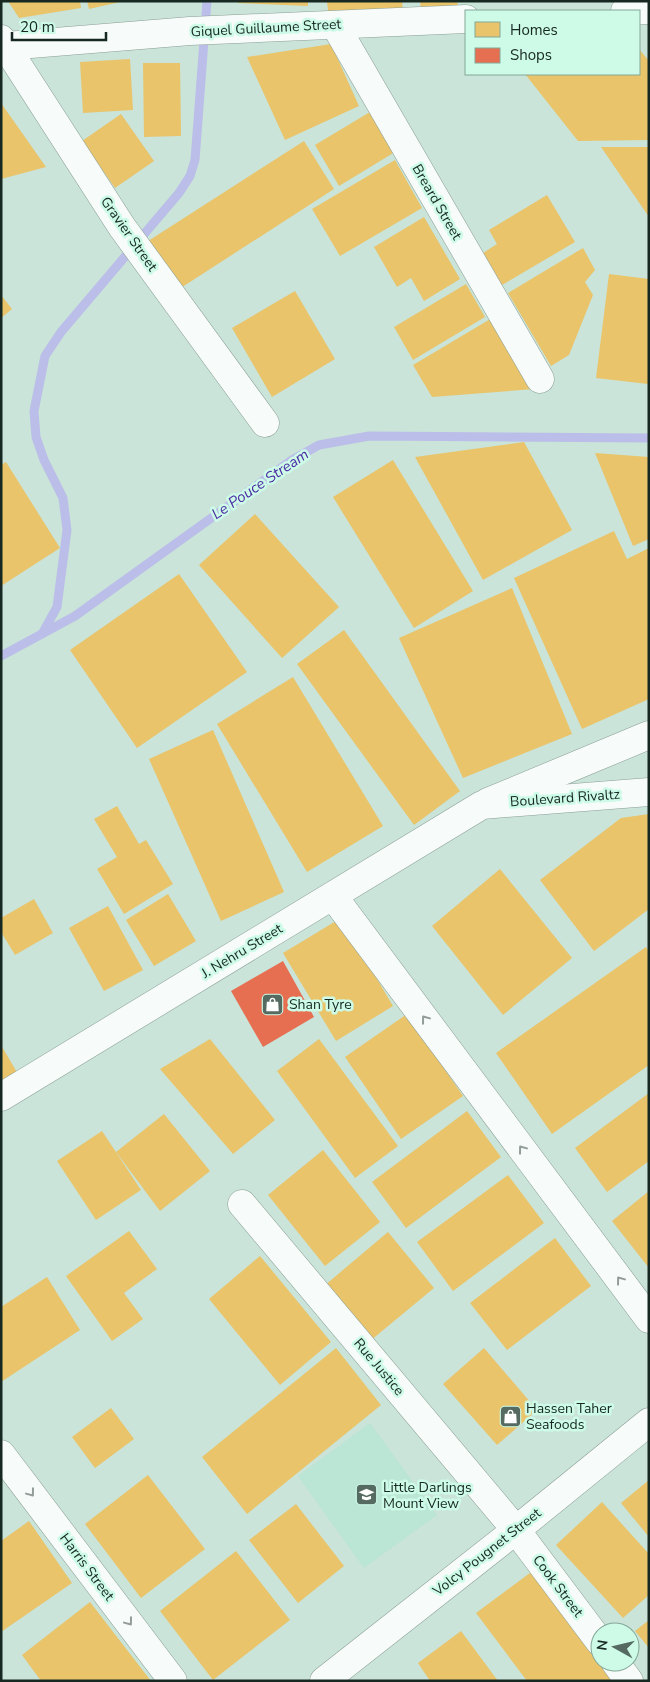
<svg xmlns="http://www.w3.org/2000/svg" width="650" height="1682" viewBox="0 0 650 1682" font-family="'Nunito Sans',sans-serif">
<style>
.built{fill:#bbe5d4}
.homes{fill:#e9c46a}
.shops{fill:#e76f51}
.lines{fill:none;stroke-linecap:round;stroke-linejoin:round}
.stream{stroke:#bbbee8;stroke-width:9}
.minor-casing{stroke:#8a9e96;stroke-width:29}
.major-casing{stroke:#8a9e96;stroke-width:29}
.minor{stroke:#f7fbf9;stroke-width:28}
.major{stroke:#f7fbf9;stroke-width:28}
.oneway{stroke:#929c98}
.labels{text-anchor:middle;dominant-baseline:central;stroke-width:5;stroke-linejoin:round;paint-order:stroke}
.street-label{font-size:14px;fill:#162821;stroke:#cdfbe8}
.poi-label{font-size:14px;fill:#162821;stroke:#cdfbe8;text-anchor:start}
.water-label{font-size:15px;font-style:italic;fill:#4c2ba4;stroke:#cdfbe8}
</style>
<rect width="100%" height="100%" fill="#cae4d9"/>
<polygon class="built" points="370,1423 437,1515 364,1568 298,1476"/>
<g class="homes">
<polygon points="8,1 80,1 81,8 19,18"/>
<polygon points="87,1 120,1 120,2 89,9"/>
<polygon points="238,1 308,1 308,6 238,3"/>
<polygon points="327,1 402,1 403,11 329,19"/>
<polygon points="420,1 457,1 458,6 421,10"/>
<polygon points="331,44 359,106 285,140 247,57"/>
<polygon points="639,49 649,61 649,140 578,141 525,74 639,74"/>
<polygon points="130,59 133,110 83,113 80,62"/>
<polygon points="143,63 180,63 181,136 144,137"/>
<polygon points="1,103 46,167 1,179"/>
<polygon points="370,112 395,152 339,186 315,145"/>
<polygon points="121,114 154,161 115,188 82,141"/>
<polygon points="304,141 334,189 176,291 145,243"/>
<polygon points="601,147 649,147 649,217"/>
<polygon points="395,160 422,208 340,256 312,209"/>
<polygon points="547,195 575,242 502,285 483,253 497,244 489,230"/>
<polygon points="424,217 460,279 424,301 411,278 397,287 374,247"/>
<polygon points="583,248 595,270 585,282 593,295 569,355 551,366 508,293"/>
<polygon points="609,274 649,279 648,384 596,378"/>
<polygon points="466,284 485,317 413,360 394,327"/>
<polygon points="295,291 335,359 272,397 232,328"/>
<polygon points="1,295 12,309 1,318"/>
<polygon points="492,318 534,389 432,397 413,365"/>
<polygon points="524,442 572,530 483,580 415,457"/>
<polygon points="595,453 649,457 649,539 633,546"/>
<polygon points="393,460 473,591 414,628 333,497"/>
<polygon points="6,462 60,548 1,586 1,465"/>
<polygon points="255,514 339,607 282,658 199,565"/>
<polygon points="614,531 627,559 649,548 649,699 582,729 514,578"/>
<polygon points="179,574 247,672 137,748 70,650"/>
<polygon points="512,588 572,734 463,778 399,638"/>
<polygon points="344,630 460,791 414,825 297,664"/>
<polygon points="293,677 383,826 307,872 217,724"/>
<polygon points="213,730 284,892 221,921 149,759"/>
<polygon points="117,806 139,844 146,840 173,884 124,914 97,869 117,857 94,819"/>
<polygon points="649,814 649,909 594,951 540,880 621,818"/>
<polygon points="500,869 572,958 503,1015 432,926"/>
<polygon points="168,894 196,941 154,966 126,920"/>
<polygon points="34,899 53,933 15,955 1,932 1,918"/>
<polygon points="108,906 143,970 104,991 69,928"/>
<polygon points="341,918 393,1006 336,1041 283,953"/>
<polygon points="646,947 649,952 649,1065 552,1134 496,1053"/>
<polygon points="407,1014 463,1096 401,1139 345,1057"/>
<polygon points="210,1039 275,1120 233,1154 160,1069"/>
<polygon points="319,1039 398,1146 355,1178 277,1071"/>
<polygon points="1,1045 18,1074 1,1083"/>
<polygon points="649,1093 649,1161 607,1192 575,1148"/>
<polygon points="467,1111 501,1157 406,1228 372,1182"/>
<polygon points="164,1114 210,1171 160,1211 116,1152"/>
<polygon points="102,1131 141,1190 96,1220 57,1161"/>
<polygon points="323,1150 380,1222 325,1266 268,1195"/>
<polygon points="508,1175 544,1223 453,1291 417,1242"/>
<polygon points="649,1191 649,1268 612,1221"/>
<polygon points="129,1231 157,1269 124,1293 143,1319 112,1341 66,1276"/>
<polygon points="388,1232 434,1288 370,1341 324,1286"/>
<polygon points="555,1238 591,1286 507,1350 470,1303"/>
<polygon points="260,1256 331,1342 280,1385 209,1299"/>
<polygon points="47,1277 80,1330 1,1382 1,1307"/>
<polygon points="336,1348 381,1405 247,1514 202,1457"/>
<polygon points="484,1348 537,1410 497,1445 443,1384"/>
<polygon points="111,1408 134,1439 95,1468 72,1437"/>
<polygon points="148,1475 205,1549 141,1598 85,1524"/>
<polygon points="649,1480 649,1537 621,1503"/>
<polygon points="602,1502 649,1554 649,1595 623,1618 556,1545"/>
<polygon points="296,1504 344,1566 298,1603 249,1540"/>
<polygon points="29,1521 72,1583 1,1632 1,1541"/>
<polygon points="236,1551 290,1620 213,1680 160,1611"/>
<polygon points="534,1570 600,1658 600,1662 603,1662 613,1681 527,1681 476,1613"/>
<polygon points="90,1602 151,1681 41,1681 22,1655"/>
<polygon points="649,1620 649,1648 635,1631"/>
<polygon points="461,1631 498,1681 430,1681 418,1663"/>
</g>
<polygon class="shops" points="283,961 314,1017 263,1047 231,991"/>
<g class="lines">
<g class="stream">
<polyline points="42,634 57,607 67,530 63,498 44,460 36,437 34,411 45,356 61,332 179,193 190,176 195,160 207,1"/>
<polyline points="1,656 75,616 292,460 319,445 369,436 649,438"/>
</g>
<defs>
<g id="minor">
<polyline points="625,11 649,10"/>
<polyline points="335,25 540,379"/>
<polyline points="1,39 122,227 265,423"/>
<polyline points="6,46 190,31 466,19"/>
<polyline points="488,802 649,735"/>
<polyline points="333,896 649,1319"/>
<polyline points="242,1204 516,1530 600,1642"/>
<polyline points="1,1454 173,1681"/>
<polyline points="615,1662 629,1681"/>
</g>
<g id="major">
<polyline points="1,1097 482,805 649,792"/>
<polyline points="324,1681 516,1530 649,1422"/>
</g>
</defs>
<use href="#minor" class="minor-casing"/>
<use href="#major" class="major-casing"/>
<use href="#minor" class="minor"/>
<use href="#major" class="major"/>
</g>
<defs><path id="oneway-chevron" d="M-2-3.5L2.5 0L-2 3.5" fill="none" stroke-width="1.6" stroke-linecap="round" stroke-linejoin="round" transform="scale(1.25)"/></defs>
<g class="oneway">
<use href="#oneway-chevron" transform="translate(425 1019) rotate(-127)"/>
<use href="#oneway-chevron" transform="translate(522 1149) rotate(-127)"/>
<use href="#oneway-chevron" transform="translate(620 1280) rotate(-127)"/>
<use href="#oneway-chevron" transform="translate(31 1493) rotate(53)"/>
<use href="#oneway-chevron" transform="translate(129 1622) rotate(53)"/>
</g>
<defs>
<symbol id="shop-square" viewBox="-11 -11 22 22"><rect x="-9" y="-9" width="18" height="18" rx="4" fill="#556a61" stroke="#cdfbe8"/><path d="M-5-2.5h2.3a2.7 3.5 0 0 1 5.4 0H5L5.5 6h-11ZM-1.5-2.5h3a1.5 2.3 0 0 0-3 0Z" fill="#fff"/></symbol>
<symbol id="school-square" viewBox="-11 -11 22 22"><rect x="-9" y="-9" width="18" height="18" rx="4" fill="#556a61" stroke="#cdfbe8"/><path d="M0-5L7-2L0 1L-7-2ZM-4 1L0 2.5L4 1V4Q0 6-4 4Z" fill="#fff"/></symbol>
</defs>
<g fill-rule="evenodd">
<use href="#shop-square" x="260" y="992" width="25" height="25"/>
<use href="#shop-square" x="498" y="1404" width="25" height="25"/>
<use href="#school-square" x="354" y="1482" width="25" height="25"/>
</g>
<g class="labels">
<g class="street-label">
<text transform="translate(266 28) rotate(-3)">Giquel Guillaume Street</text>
<text transform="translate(437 202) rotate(60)">Breard Street</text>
<text transform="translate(129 234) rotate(55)">Gravier Street</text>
<text transform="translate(565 798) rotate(-4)">Boulevard Rivaltz</text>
<text transform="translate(242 951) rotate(-31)">J. Nehru Street</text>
<text transform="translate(379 1367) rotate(50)">Rue Justice</text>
<text transform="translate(487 1552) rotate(-38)">Volcy Pougnet Street</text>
<text transform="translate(87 1567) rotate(53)">Harris Street</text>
<text transform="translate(558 1586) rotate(53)">Cook Street</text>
</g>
<g class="poi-label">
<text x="289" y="1004">Shan Tyre</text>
<text x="526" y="1408">Hassen Taher<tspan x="526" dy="16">Seafoods</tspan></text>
<text x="383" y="1487">Little Darlings<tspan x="383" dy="16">Mount View</tspan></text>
</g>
<g class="water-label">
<text transform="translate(260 484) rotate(-34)">Le Pouce Stream</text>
</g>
</g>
<rect width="650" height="1682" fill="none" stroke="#162821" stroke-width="5"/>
<rect x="465" y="10" width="175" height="65" fill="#cdfbe8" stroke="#84a798"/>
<rect x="475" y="22" width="25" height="15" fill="#e9c46a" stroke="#84a798"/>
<text x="510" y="35" font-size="15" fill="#162821">Homes</text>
<rect x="475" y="48" width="25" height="15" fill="#e76f51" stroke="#84a798"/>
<text x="510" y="60" font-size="15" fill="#162821">Shops</text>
<g transform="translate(615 1647) rotate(278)"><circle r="24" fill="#cdfbe8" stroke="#84a798"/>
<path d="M0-4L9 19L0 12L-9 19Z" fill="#556a61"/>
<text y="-8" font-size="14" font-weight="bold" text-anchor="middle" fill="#162821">N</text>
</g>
<path d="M12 32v8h94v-8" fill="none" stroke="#162821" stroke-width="2.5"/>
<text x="20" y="32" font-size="15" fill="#162821" stroke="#cdfbe8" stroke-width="4" paint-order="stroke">20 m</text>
</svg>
